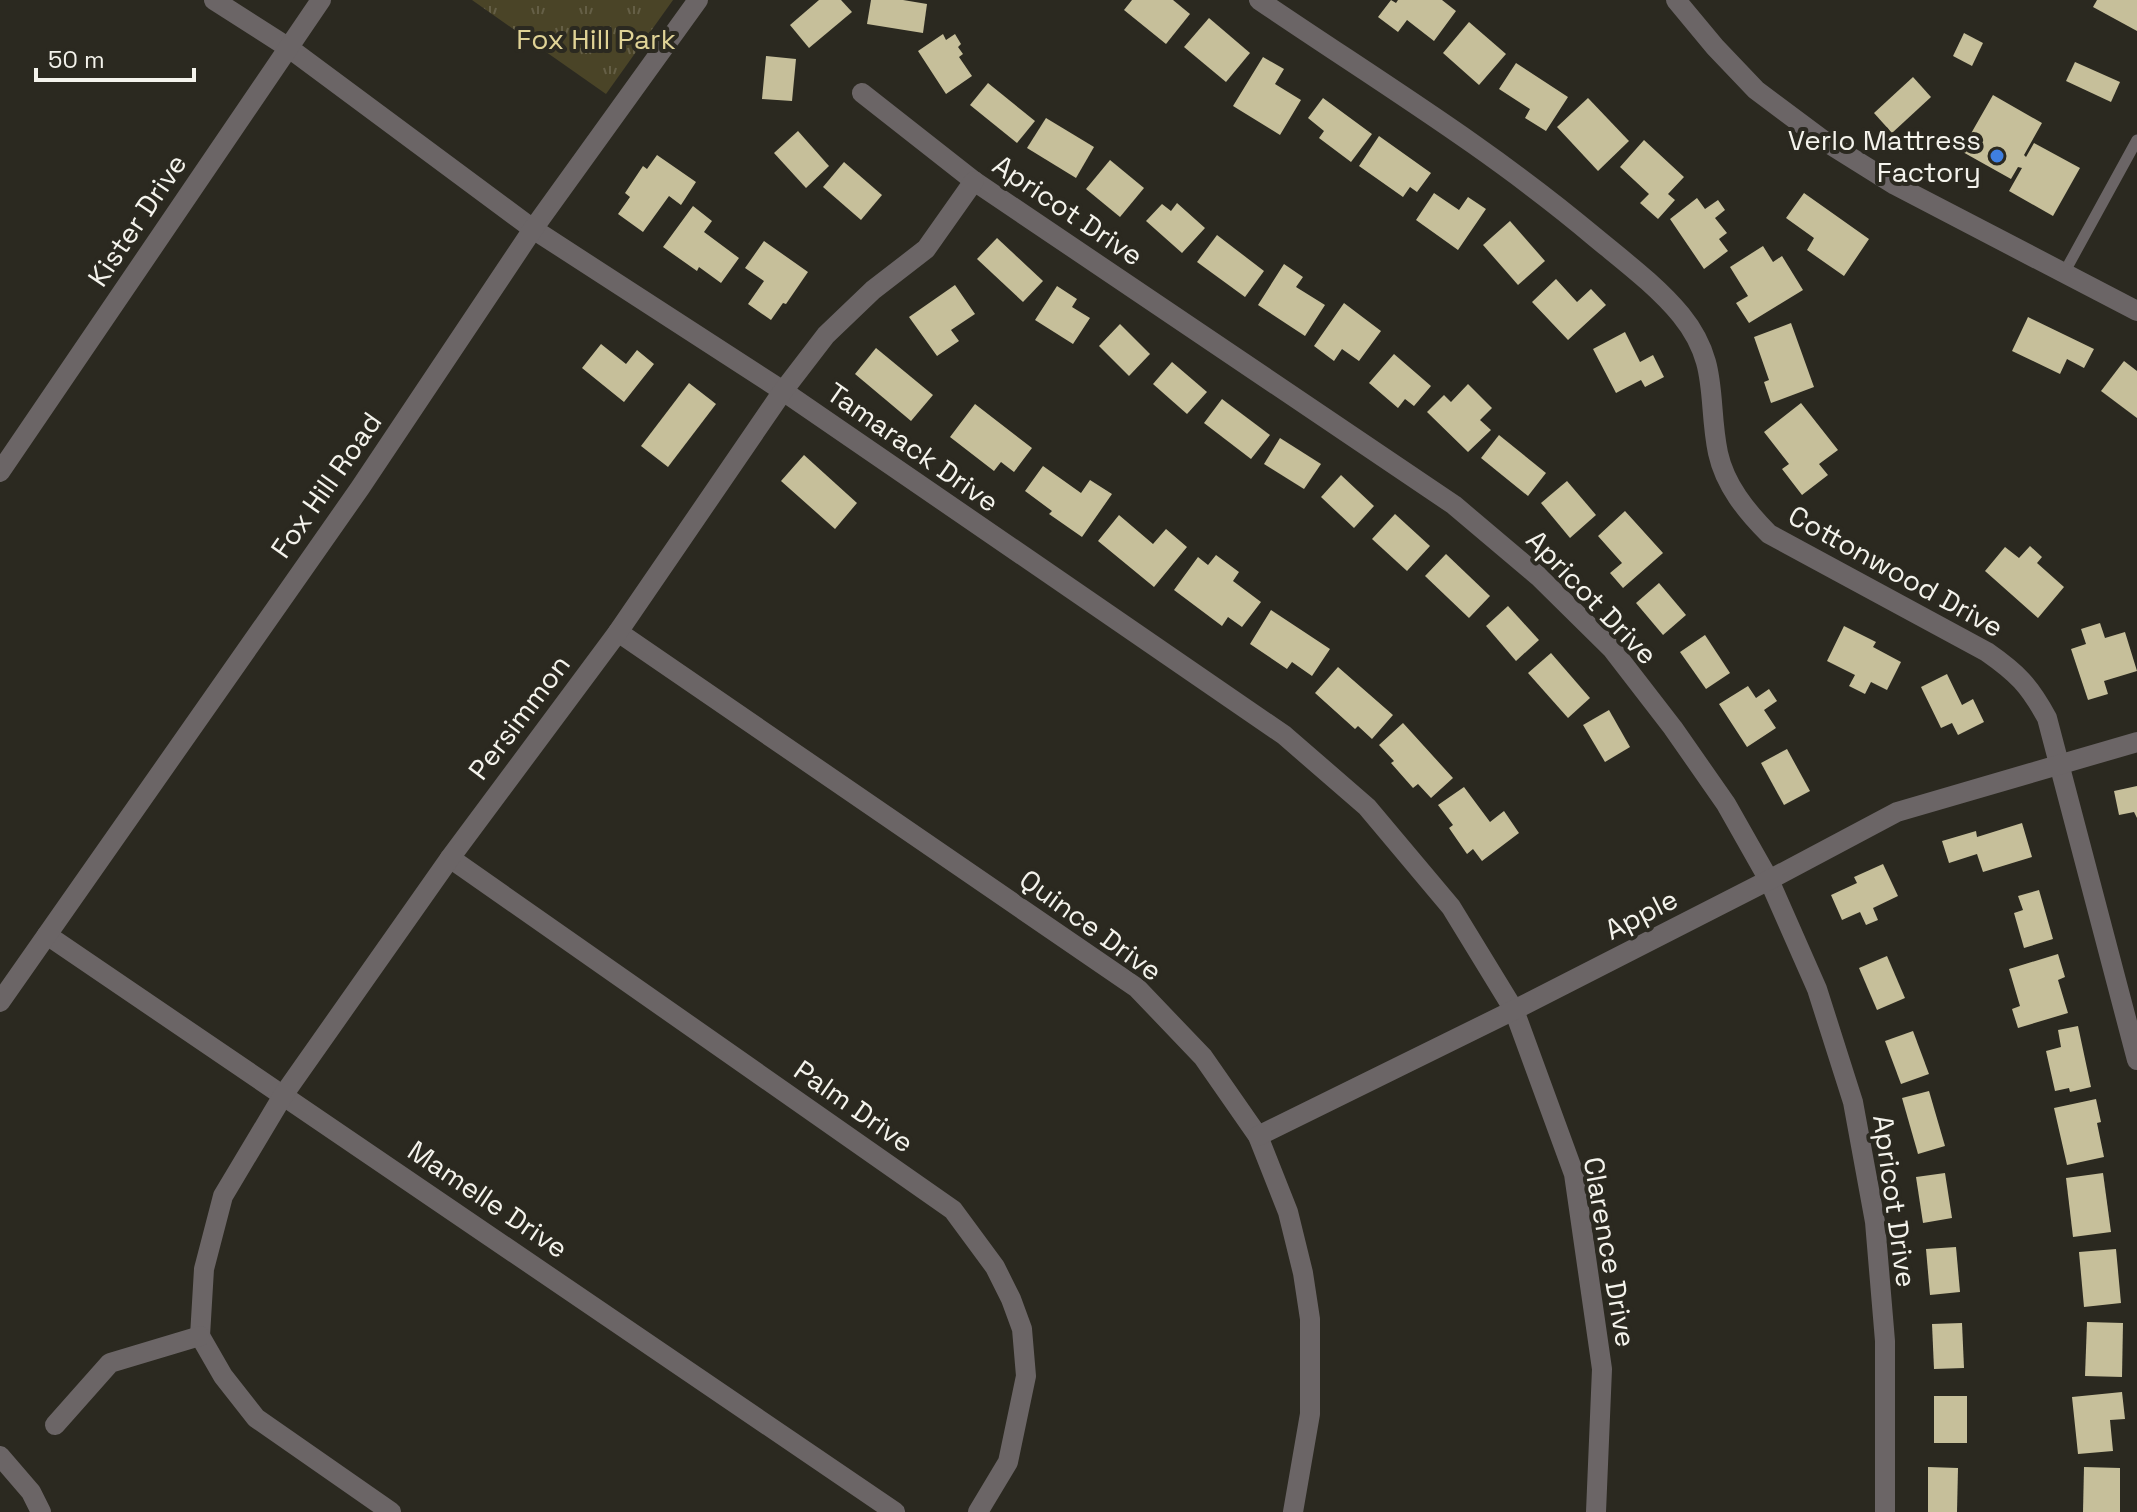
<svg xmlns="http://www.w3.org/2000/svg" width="2137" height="1512" viewBox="0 0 2137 1512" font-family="'Space Grotesk',sans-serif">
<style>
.park{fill:url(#park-tufts)}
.building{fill:#c6bf9a}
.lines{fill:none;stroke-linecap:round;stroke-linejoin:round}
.service{stroke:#6b6566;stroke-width:11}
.minor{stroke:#6b6566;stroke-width:20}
.tertiary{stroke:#6b6566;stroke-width:20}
.shop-dot{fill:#3f7fe0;stroke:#2b2920;stroke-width:3}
.labels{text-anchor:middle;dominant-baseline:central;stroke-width:8;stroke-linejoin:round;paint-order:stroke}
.park-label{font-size:28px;fill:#e0d396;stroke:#2b2920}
.poi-label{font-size:28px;fill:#f4f3ec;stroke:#2b2920;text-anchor:end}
.street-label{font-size:28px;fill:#f4f3ec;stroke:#2b2920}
</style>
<defs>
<pattern id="park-tufts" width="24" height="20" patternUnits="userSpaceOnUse" patternTransform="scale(2)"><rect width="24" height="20" fill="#4a4427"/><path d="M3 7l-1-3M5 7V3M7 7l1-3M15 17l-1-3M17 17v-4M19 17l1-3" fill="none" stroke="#655f46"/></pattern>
</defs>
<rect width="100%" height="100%" fill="#2b2920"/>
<polygon class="park" points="472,0 673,0 606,94"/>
<g class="building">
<polygon points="819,0 841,0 852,12 809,48 790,25"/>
<polygon points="871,0 903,0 927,4 923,33 867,24"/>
<polygon points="1132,0 1173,0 1190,14 1166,44 1124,10"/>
<polygon points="1391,0 1396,3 1398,0 1442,0 1456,11 1434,41 1407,20 1398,32 1378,17"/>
<polygon points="2097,0 2137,0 2137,31 2093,7"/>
<polygon points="1209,18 1250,53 1226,82 1184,47"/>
<polygon points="1469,22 1506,54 1479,85 1443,53"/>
<polygon points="1964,33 1983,43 1972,66 1953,56"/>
<polygon points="943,34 946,40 955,34 961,44 958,47 963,54 959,57 972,76 946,94 918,51"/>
<polygon points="766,56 796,59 792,101 762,99"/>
<polygon points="1263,57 1284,69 1275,84 1301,100 1280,135 1233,106"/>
<polygon points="2075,62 2120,82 2111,102 2066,81"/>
<polygon points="1516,63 1568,97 1546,131 1525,118 1530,109 1499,89"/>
<polygon points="1913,77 1931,97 1892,133 1874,113"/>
<polygon points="988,83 1035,121 1017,143 970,105"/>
<polygon points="1993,95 2042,123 2024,155 2026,157 2034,143 2080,168 2053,216 2009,191 2022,168 2018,167 2011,179 1961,151"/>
<polygon points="1323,98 1372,134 1351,162 1319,138 1324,131 1308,118"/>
<polygon points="1588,98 1629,141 1598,171 1557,127"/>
<polygon points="1046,118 1094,147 1076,178 1027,148"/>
<polygon points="798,131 829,166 806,188 774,153"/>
<polygon points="1379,136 1431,173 1417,192 1410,187 1403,197 1359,166"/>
<polygon points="1644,140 1684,177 1668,194 1675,200 1658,219 1640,203 1649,194 1620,167"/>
<polygon points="657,155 696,182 681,205 669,196 643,232 618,214 630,197 625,193 643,166 647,169"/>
<polygon points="1110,160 1144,188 1120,217 1086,189"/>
<polygon points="844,162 882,195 861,220 823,187"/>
<polygon points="1434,193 1459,210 1468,197 1486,209 1458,250 1416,220"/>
<polygon points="1804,193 1869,239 1844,276 1807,250 1814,238 1786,218"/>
<polygon points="1697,198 1705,209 1718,200 1725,210 1715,218 1727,233 1719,239 1728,251 1704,269 1670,219"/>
<polygon points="1177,203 1205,228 1182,253 1146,221 1162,204 1171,211"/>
<polygon points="693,206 712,221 704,232 739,258 721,283 699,267 697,271 663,247"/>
<polygon points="1510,221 1545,261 1518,285 1483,245"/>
<polygon points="1217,235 1264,271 1245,297 1197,262"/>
<polygon points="997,238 1043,281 1023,302 977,259"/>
<polygon points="764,241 808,272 786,304 783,303 771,320 748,304 764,281 745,268"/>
<polygon points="1763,246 1773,262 1782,256 1803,290 1749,323 1736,303 1748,296 1730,267"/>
<polygon points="1284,264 1303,277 1296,287 1325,305 1305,336 1258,305"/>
<polygon points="1556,279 1577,302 1591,289 1606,305 1568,340 1532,302"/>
<polygon points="955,285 975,314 951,330 959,341 937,356 909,317"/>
<polygon points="1057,286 1077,299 1072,307 1090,318 1073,344 1035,320"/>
<polygon points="1344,303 1381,331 1359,361 1342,349 1334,361 1314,346"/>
<polygon points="2028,317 2094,349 2084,368 2067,359 2060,374 2012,351"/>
<polygon points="1791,323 1814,387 1771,403 1764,382 1769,380 1754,337"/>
<polygon points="1120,324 1150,354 1129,376 1099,346"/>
<polygon points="1625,332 1640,362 1653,355 1664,377 1645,387 1641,380 1616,393 1593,349"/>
<polygon points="601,344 626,364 637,350 654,364 624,402 582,368"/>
<polygon points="876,348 933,395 911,421 855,374"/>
<polygon points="1394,354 1431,386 1414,406 1405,399 1398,408 1369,383"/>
<polygon points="2124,361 2137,371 2137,418 2101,391"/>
<polygon points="1172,362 1207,392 1187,414 1153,384"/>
<polygon points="689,383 716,404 668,467 641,446"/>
<polygon points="1468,384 1492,408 1480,420 1491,430 1468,452 1427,412 1444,395 1451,402"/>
<polygon points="1222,399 1270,435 1251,459 1204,423"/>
<polygon points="1801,403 1838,450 1819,464 1828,475 1802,495 1782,469 1789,464 1764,432"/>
<polygon points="975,404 1032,448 1014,472 1001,462 994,471 950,437"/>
<polygon points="1499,435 1546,473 1528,496 1481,458"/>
<polygon points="1280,438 1321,464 1304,489 1264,464"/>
<polygon points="804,455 857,503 835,529 781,481"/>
<polygon points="1043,466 1081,493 1090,480 1112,494 1082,537 1049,514 1052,511 1025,491"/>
<polygon points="1341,475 1374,506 1354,528 1321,497"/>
<polygon points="1567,481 1596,515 1570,538 1541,503"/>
<polygon points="1625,511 1663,553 1623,588 1610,573 1622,563 1598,536"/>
<polygon points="1395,514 1430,546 1407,571 1372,539"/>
<polygon points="1119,515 1153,544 1166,529 1187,547 1154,587 1098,541"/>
<polygon points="2030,546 2042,557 2037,563 2064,587 2038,618 1985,571 2005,547 2019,558"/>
<polygon points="1446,554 1490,596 1469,618 1425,576"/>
<polygon points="1216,555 1239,572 1233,581 1261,602 1242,627 1228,617 1222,626 1174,590 1198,557 1208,565"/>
<polygon points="1659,583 1686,615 1663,635 1636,603"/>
<polygon points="1508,606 1539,640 1516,661 1486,626"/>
<polygon points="1271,610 1330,649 1312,676 1292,662 1287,669 1250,644"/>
<polygon points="2100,623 2105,638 2125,632 2137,671 2104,681 2108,694 2088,700 2071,649 2086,644 2081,629"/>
<polygon points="1844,626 1876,642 1873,647 1901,662 1887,690 1871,682 1865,694 1849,686 1855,675 1827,661"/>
<polygon points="1705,635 1730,673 1706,689 1680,652"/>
<polygon points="1551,653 1590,698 1568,718 1528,673"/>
<polygon points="1338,667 1393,715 1372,739 1358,726 1355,729 1315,693"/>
<polygon points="1947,674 1962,705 1973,699 1984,722 1958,735 1952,723 1941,728 1921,687"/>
<polygon points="1748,686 1756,698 1769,689 1777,701 1764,710 1776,728 1747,747 1719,704"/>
<polygon points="1609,710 1630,747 1605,762 1583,725"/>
<polygon points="1403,723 1453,778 1431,798 1418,784 1413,788 1391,763 1394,761 1379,745"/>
<polygon points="1787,749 1810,791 1784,805 1761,763"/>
<polygon points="2137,786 2137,818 2134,812 2119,815 2114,791"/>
<polygon points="1464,787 1490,822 1504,811 1519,833 1482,861 1473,849 1467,854 1449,828 1453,825 1438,805"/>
<polygon points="2022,823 2032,857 1983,872 1977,854 1949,863 1942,841 1976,831 1977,837"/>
<polygon points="1883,864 1898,896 1873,908 1878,920 1866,925 1860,912 1842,920 1831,895 1857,883 1854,877"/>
<polygon points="2039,890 2053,939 2024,948 2014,913 2023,910 2018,896"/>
<polygon points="2058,954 2065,977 2058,980 2068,1013 2018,1028 2012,1009 2020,1006 2009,969"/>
<polygon points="1887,956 1905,998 1877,1010 1859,968"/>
<polygon points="2078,1026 2091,1087 2070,1092 2069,1088 2055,1091 2046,1051 2061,1047 2058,1030"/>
<polygon points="1913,1031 1929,1074 1901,1084 1885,1041"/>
<polygon points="1929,1091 1945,1146 1918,1154 1902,1098"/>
<polygon points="2096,1099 2101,1122 2097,1123 2104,1157 2067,1165 2054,1108"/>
<polygon points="1945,1173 1952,1218 1923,1223 1916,1177"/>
<polygon points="2103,1173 2111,1232 2073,1237 2066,1178"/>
<polygon points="1956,1247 1960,1292 1930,1295 1926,1249"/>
<polygon points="2116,1249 2121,1303 2084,1307 2079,1252"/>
<polygon points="2087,1322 2123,1323 2122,1377 2085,1376"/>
<polygon points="1962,1323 1964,1368 1934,1369 1932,1324"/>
<polygon points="2122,1392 2125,1419 2110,1420 2113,1451 2078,1454 2072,1397"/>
<rect x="1934" y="1396" width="33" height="47"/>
<polygon points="1928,1467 1958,1468 1957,1512 1928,1512"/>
<polygon points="2084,1467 2120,1468 2120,1512 2083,1512"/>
</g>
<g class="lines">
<polyline class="service" points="2064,273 2137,140"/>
<g class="minor">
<polyline points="214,0 289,48 533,229 783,391 1284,735 1367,807 1451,907 1514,1010 1574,1174 1602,1369 1596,1512"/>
<path d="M1259 0C1372 77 1491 149 1596 238 1625 262 1657 286 1681 315 1720 363 1707 400 1718 453 1725 485 1746 511 1769 534L1987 652C2017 673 2029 685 2047 718L2137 1060"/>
<polyline points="862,93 974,181 1454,505 1538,576 1612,649 1673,728 1726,804 1769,880 1817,989 1853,1102 1875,1222 1885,1341 1885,1512"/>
<polyline points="0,472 321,0"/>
<polyline points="618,632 1137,988 1203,1057 1258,1136 1288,1212 1303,1273 1310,1319 1310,1414 1293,1512"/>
<polyline points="450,858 953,1210 995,1267 1011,1299 1022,1329 1026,1376 1008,1462 978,1512"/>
<polyline points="47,935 895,1512"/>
<polyline points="1258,1136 1514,1010 1769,880 1897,812 2137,742"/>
<polyline points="200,1336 204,1269 223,1196 284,1094 450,858 618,632 783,391 826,335 873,290 926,249 974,181"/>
<polyline points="200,1336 223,1376 256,1418 391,1512"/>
<polyline points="55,1425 110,1363 200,1336"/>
<polyline points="0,1456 31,1492 41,1512"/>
</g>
<g class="tertiary">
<polyline points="1676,0 1715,47 1756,90 1823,140 1895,185 2137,311"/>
<polyline points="0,1002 360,488 533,229 698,0"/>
</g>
</g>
<circle class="shop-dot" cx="1997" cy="156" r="8"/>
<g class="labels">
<g class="park-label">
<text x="596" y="39">Fox Hill Park</text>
</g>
<g class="poi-label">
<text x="1981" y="140">Verlo Mattress<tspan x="1981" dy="32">Factory</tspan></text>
</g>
<g class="street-label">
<text transform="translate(1068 210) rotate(34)">Apricot Drive</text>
<text transform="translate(137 220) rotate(-56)">Kister Drive</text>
<text transform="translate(913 447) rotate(35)">Tamarack Drive</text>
<text transform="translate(326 485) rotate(-55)">Fox Hill Road</text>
<text transform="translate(1896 571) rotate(29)">Cottonwood Drive</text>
<text transform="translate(1592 597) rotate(46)">Apricot Drive</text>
<text transform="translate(519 717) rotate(-53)">Persimmon</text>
<text transform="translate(1641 914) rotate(-27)">Apple</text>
<text transform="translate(1091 925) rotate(36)">Quince Drive</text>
<text transform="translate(854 1106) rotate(35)">Palm Drive</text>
<text transform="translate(488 1199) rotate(34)">Mamelle Drive</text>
<text transform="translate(1895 1201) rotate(82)">Apricot Drive</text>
<text transform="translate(1610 1252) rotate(80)">Clarence Drive</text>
</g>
</g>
<path d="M36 68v12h158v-12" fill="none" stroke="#f4f3ec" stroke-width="4"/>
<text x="48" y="68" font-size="24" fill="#f4f3ec" stroke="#2b2920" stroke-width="6" paint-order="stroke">50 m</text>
</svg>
